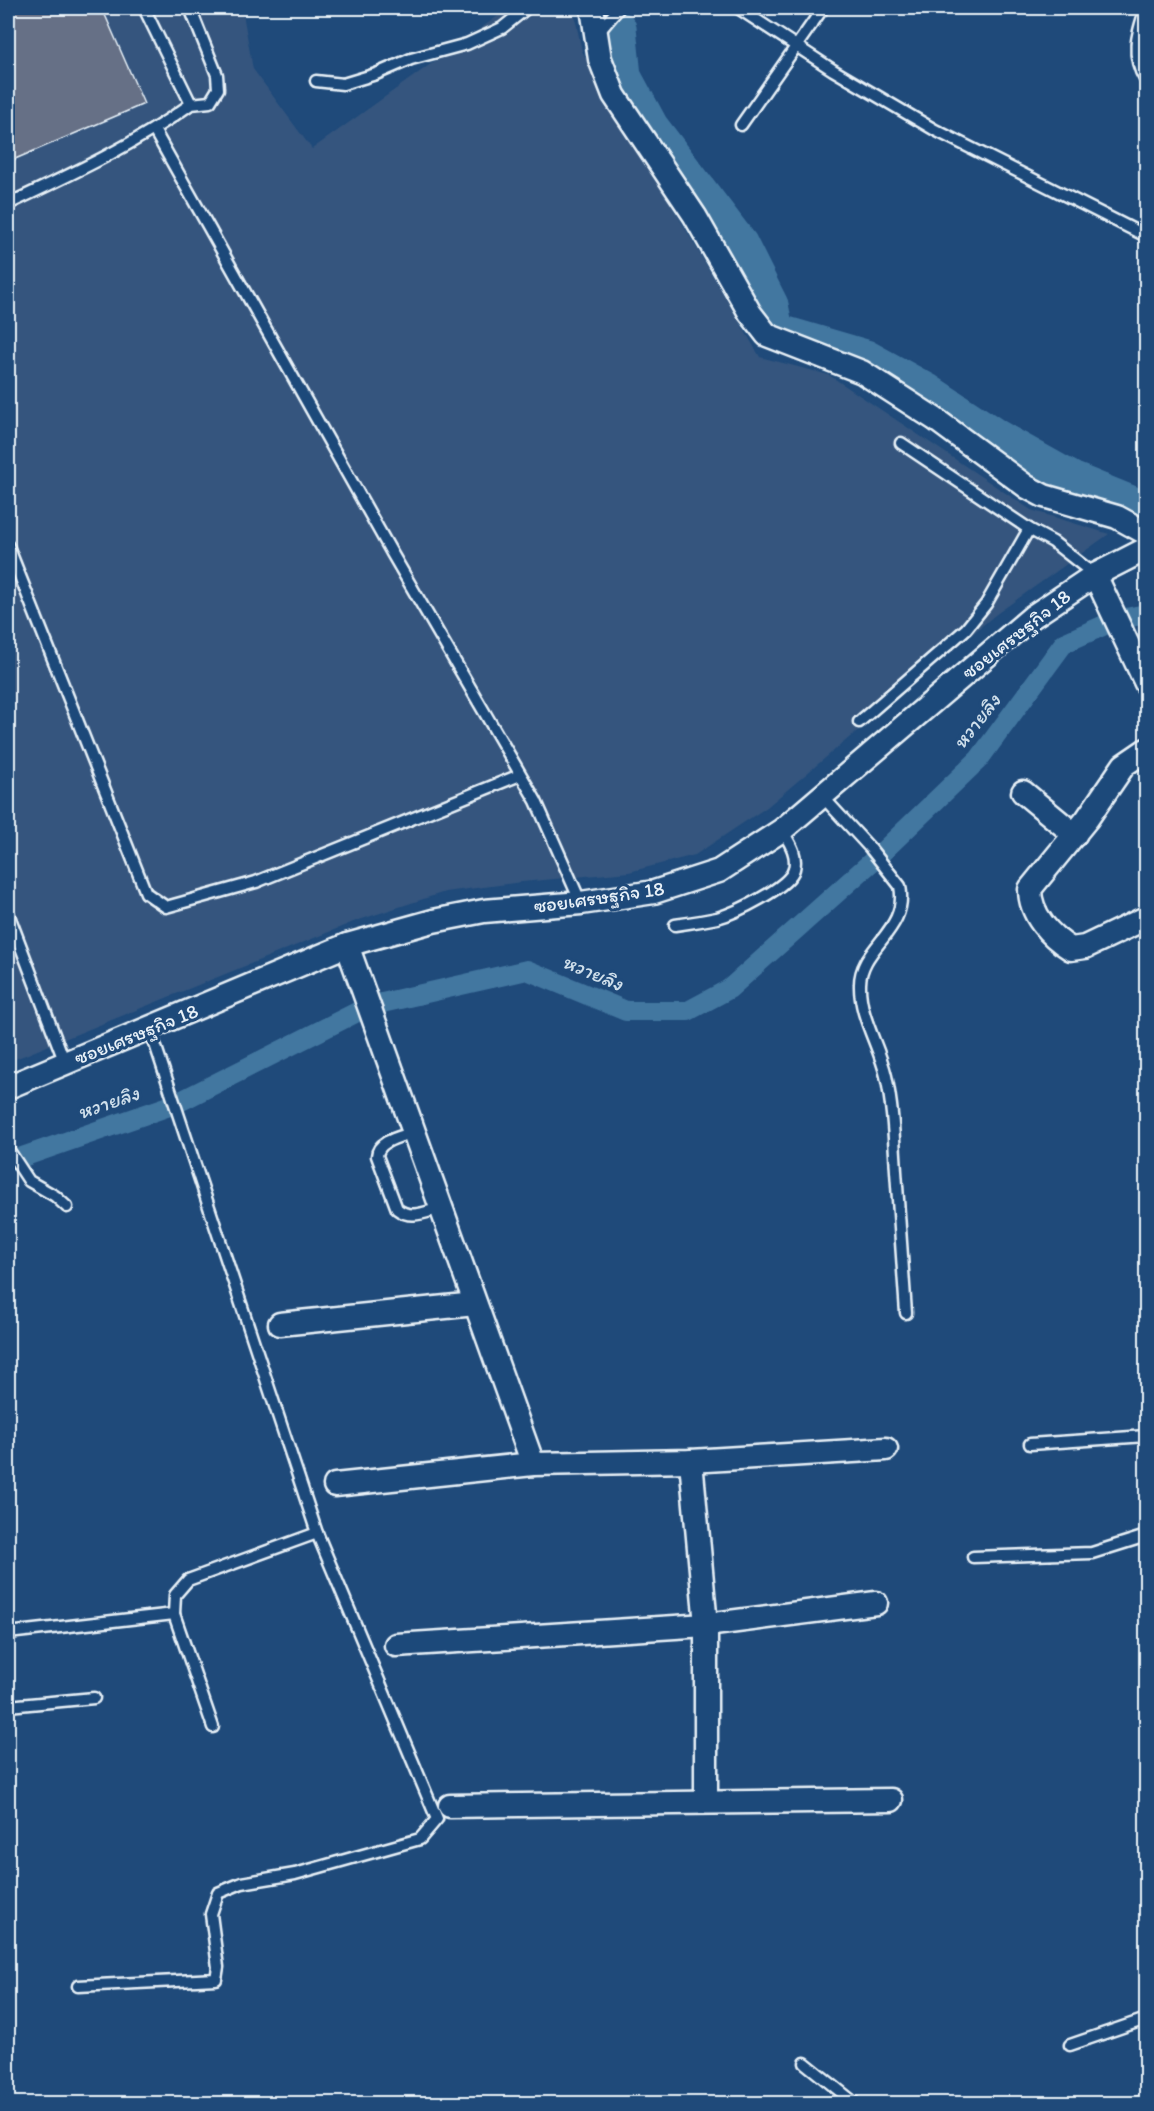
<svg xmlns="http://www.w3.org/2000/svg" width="1154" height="2111" viewBox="0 0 1154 2111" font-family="Itim,'Playpen Sans Thai',sans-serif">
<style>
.built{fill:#34557e}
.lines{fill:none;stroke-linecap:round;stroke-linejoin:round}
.canal{stroke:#4377a0;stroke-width:20}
.river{stroke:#4377a0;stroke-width:33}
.building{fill:#667086;stroke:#e8f1f8;stroke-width:1.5}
.lane-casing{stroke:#e8f1f8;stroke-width:15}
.street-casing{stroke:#e8f1f8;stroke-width:27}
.lane{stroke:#1f4a7a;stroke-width:10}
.street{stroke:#1f4a7a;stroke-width:22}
.labels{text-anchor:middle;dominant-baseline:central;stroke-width:6;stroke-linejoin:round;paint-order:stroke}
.street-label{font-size:20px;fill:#e8f1f8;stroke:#1f4a7a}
.water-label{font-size:21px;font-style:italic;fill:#cfdfeb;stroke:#1f4a7a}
</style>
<rect width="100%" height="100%" fill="#1f4a7a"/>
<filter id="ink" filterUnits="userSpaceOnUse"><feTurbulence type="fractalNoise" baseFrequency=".0167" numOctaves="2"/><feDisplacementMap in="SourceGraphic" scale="12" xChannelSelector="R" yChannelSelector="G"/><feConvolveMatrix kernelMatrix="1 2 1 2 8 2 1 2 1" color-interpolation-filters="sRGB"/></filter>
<g filter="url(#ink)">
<polygon class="built" points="8,8 242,8 253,69 312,149 509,8 573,8 582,51 760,357 829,375 1031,510 1109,534 995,615 767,807 695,855 629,872 522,882 445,892 356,921 8,1062"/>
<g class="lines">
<polyline class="canal" points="8,1162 175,1104 369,1006 527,970 626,1011 688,1011 729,989 877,857 979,759 1064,643 1116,620 1146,614"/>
<polyline class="river" points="620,28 625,76 652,126 741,243 772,305 777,330 866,356 928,390 999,437 1072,478 1146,508"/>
</g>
<polygon class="building" points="8,8 102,8 144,104 8,162"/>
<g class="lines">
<defs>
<g id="lane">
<polyline points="190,8 217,75 218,89 210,102 191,104"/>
<polyline points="738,8 833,70 935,130 1146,236"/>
<path d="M1146 8C1137 34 1130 55 1146 81"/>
<polyline points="598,33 619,8"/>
<polyline points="316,81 343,84 376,74 411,59 467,44 502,28 527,8"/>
<polyline points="741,125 823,8"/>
<polyline points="154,130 393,555 536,801 581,903"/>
<path d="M8 204C72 174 133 146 191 104L144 8"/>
<polyline points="901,443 1029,529 1053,542 1095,575"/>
<polyline points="8,546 146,893 166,907 256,882 520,775"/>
<polyline points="859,722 966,629 986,604 1029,529"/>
<path d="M822 796 870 848 900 886C909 931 860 947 860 984 859 1016 879 1045 886 1076 893 1107 894 1140 896 1171 899 1218 903 1266 906 1313"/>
<polyline points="8,913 65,1063"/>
<path d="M675 925C689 923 703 921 717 918 735 913 790 887 794 869 798 854 789 842 782 830"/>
<path d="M414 1132C401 1137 378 1140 377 1156L397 1209C411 1220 425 1212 441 1208"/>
<polyline points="8,1149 29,1181 55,1196 67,1207"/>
<polyline points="1030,1444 1146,1436"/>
<polyline points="973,1557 1092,1553 1146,1536"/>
<polyline points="174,1614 175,1595 188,1580 317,1533"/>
<polyline points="8,1633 174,1614 213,1727"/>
<polyline points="8,1706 94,1698"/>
<polyline points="78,1986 216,1979 218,1967 211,1914 218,1893 242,1883 295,1874 420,1839 437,1819 317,1533 150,1029"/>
<polyline points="1070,2045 1146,2019"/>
<polyline points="805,2063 856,2104"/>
<polyline points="1133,2104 1146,2101"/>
</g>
<g id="street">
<polyline points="592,8 600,59 614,95 695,216 750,313 767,335 862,372 935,419 1027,487 1044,496 1117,517 1146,533"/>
<polyline points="1095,575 1146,683"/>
<path d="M1146 750 1124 765 1087 819 1030 889C1030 915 1050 936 1071 949L1085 947 1146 918"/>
<polyline points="1023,792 1075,835"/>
<polyline points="347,945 533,1464"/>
<polyline points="8,1087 347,945 433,921 484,911 581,903 654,892 719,871 782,830 1032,617 1095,575 1146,549"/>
<polyline points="280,1324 475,1304"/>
<polyline points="691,1461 706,1625 706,1802"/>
<polyline points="335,1485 533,1464 691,1461 886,1449"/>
<polyline points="396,1645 706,1625 876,1603"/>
<polyline points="450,1806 891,1800"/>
</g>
</defs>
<use href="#lane" class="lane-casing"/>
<use href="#street" class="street-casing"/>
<use href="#lane" class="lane"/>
<use href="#street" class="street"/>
</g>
</g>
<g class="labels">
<g class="street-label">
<text transform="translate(1016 634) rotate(-38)">ซอยเศรษฐกิจ 18</text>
<text transform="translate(599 897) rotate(-8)">ซอยเศรษฐกิจ 18</text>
<text transform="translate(136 1034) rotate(-22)">ซอยเศรษฐกิจ 18</text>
</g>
<g class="water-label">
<text transform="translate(976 721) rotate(-52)">หวายลิง</text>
<text transform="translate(593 972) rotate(23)">หวายลิง</text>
<text transform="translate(108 1102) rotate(-19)">หวายลิง</text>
</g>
</g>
<rect width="1154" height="2111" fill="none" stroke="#1f4a7a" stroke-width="30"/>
<rect x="15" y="15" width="1124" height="2081" fill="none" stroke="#e8f1f8" stroke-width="2" filter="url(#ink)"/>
</svg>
